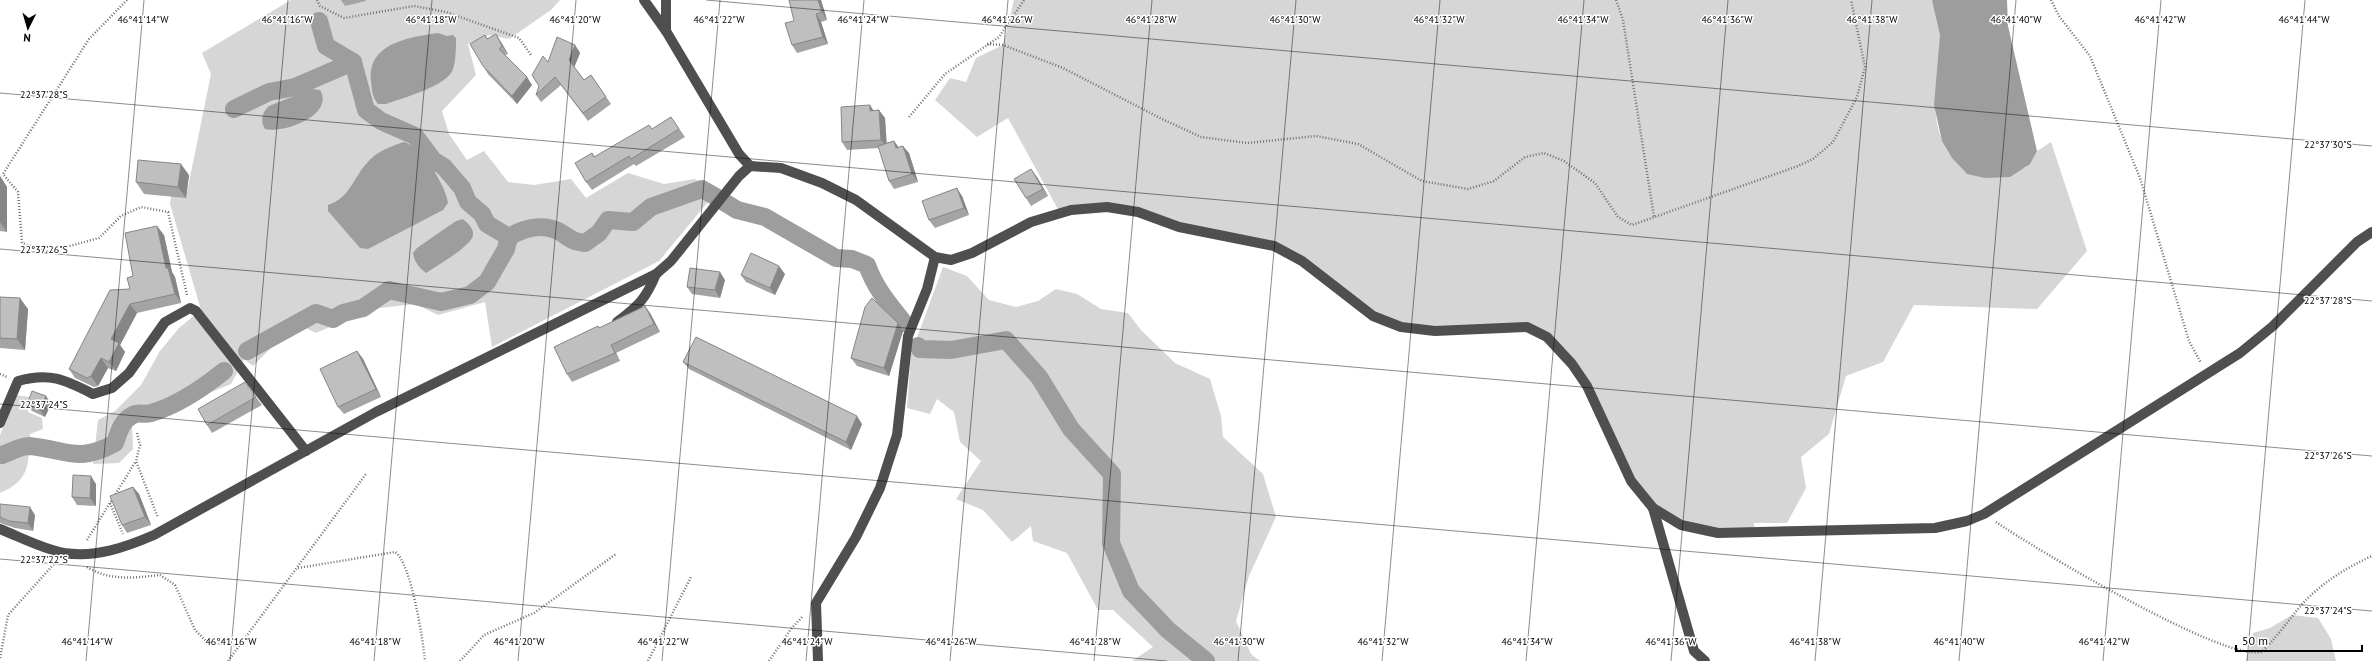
<svg xmlns="http://www.w3.org/2000/svg" width="2372" height="661" viewBox="0 0 2372 661" font-family="'PT Sans',sans-serif">
<style>
.green{fill:#d6d6d6}
.water{fill:#9d9d9d}
.lines{fill:none;stroke-linecap:round;stroke-linejoin:round}
.canal{stroke:#9d9d9d;stroke-width:18}
.path{stroke:#717171;stroke-width:2.5;stroke-dasharray:1 2;stroke-linecap:butt}
.minor{stroke:#4f4f4f;stroke-width:10}
.wall{fill:#a4a4a4}
.shaded-wall{fill:#868686}
.building{fill:#bfbfbf;stroke:#868686}
.ticks{fill:none;stroke:#000;stroke-width:1;stroke-opacity:0.45}
.ticks-label{font-size:10px;text-anchor:middle;fill:#000;stroke:#fff;stroke-width:3;stroke-linejoin:round;paint-order:stroke}
</style>
<rect width="100%" height="100%" fill="#fff"/>
<g class="green">
<polygon points="291,0 560,0 551,10 509,39 489,35 468,44 476,75 442,111 449,134 467,160 484,151 508,182 534,185 571,179 586,198 628,173 664,184 695,179 716,192 659,261 492,347 485,302 438,315 415,304 371,309 316,333 306,328 272,347 253,366 244,359 231,384 132,425 133,449 119,463 93,464 98,420 115,411 141,385 160,351 179,328 201,310 170,204 171,196 186,197 211,74 202,53"/>
<path d="M1014 0H1932C1935 11 1940 24 1940 36 1941 94 1918 125 1967 174L2025 168 2037 151 2051 142 2087 251 2037 309 1914 305 1883 362 1846 376 1829 434 1801 457 1806 488 1787 523H1754L1755 532 1681 525 1653 508 1631 481 1572 364 1527 327 1435 331 1373 316 1274 246 1107 207 1060 213 1008 118 977 137 935 100 950 78 966 82 976 58 1003 45Z"/>
<polygon points="943,267 967,276 989,300 1016,307 1038,301 1056,289 1077,294 1101,309 1128,313 1141,330 1175,363 1210,379 1221,416 1223,437 1263,474 1276,517 1249,576 1236,621 1251,654 1260,661 1132,661 1153,647 1113,610 1098,610 1067,553 1033,541 1031,526 1012,542 983,510 956,499 981,461 960,442 954,412 937,399 930,414 907,408 911,354"/>
<path d="M15 395 29 397 28 412 42 418 43 429 30 434C28 464 31 480 0 493V435L11 410Z"/>
<polygon points="2292,615 2318,618 2331,639 2336,661 2246,661 2253,633 2270,628"/>
</g>
<g class="water">
<polygon points="1932,0 2007,0 2008,26 2037,151 2030,164 2010,177 1985,178 1967,174 1952,158 1942,141 1934,105 1940,35"/>
<path d="M438 33 447 36 453 35 456 38C456 48 456 60 453 69 448 86 402 98 386 104H378C372 97 372 90 371 81 367 43 410 37 438 33Z"/>
<path d="M312 89 320 90C335 115 283 134 265 129 260 121 262 112 269 106Z"/>
<path d="M404 142C421 147 446 185 448 203L443 210 368 249 360 248 328 211V205C350 198 353 178 367 163 377 151 389 147 404 142Z"/>
<path d="M463 219C467 223 474 228 473 235 472 246 436 266 426 273 419 268 414 261 413 253L417 248 456 221Z"/>
</g>
<g class="lines">
<g class="canal">
<polyline points="319,21 326,46 353,62 366,110 381,121 415,136 433,160 444,167 462,188 468,202 482,214 487,224 509,237"/>
<polyline points="234,109 269,92 295,87 353,62"/>
<path d="M724 202 737 210 765 217 836 258 852 259 867 265C875 288 889 304 904 323"/>
<polyline points="918,346 920,349 951,350 1006,340 1039,377 1071,429 1112,474 1111,543 1131,591 1168,630 1206,661"/>
<path d="M247 351 316 313 333 319 343 313 363 308 389 290 441 302 470 295 487 282 506 249 509 237C524 228 543 223 560 232 571 239 571 241 585 243L599 233 608 220 633 222 651 207 702 189 716 197"/>
<path d="M2 455C10 452 21 446 29 446 65 449 78 464 115 443 119 432 121 421 133 415 138 412 145 415 151 413 176 406 204 387 224 371"/>
</g>
<g class="path">
<polyline points="127,0 89,39 3,174 18,192 22,243 48,252 99,238 121,216 141,207 168,212 187,295"/>
<polyline points="317,0 320,6 344,18 414,6 446,12 519,38 531,55"/>
<polyline points="1616,0 1623,20 1654,217"/>
<polyline points="2051,0 2059,16 2090,56 2140,178 2189,341 2201,363"/>
<polyline points="987,44 1003,45 1063,68 1164,120 1201,137 1247,143 1316,136 1358,144 1422,181 1468,189 1494,181 1525,157 1544,153 1564,161 1595,183 1618,217 1632,225 1798,166 1813,159 1833,142 1857,97 1865,67 1851,0"/>
<polyline points="909,117 945,74 999,37 1024,0"/>
<polyline points="0,374 7,377"/>
<polyline points="137,433 140,445 136,461 158,518"/>
<polyline points="110,503 123,534"/>
<path d="M1996 522C2034 548 2222 661 2261 652 2274 642 2294 612 2307 599 2326 580 2348 567 2372 556"/>
<polyline points="87,540 136,461"/>
<path d="M87 567C109 581 135 578 160 575L175 585 195 630 207 642 240 646"/>
<path d="M298 568 395 552C411 562 423 640 425 661"/>
<polyline points="0,658 8,615 54,564"/>
<polyline points="228,661 366,474"/>
<polyline points="460,661 484,635 534,613 616,554"/>
<polyline points="648,661 691,577"/>
<polyline points="769,661 791,629 803,616"/>
</g>
<g class="minor">
<polyline points="644,0 666,31 739,154 750,166"/>
<polyline points="666,31 666,0"/>
<path d="M617 322C638 306 646 299 656 274"/>
<path d="M0 423 18 381C50 372 65 380 93 394L112 388 129 373 165 322 190 308 196 311 306 451"/>
<polyline points="1653,508 1694,651 1705,661"/>
<path d="M0 529C20 537 43 549 64 553 96 558 126 547 154 535L376 412 656 274 671 261 739 176 750 166 781 168 822 183 856 200 935 257 951 260 972 253 1031 222 1071 210 1107 207 1138 212 1179 227 1274 246 1302 261 1373 316 1401 327 1435 331 1527 327 1547 337 1572 364 1587 386 1631 481 1653 508 1681 525 1718 533 1935 528 1967 521 1984 514 2240 353 2273 326 2357 242 2372 232"/>
<polyline points="818,661 816,603 856,537 880,488 897,435 908,336 927,289 935,257"/>
</g>
</g>
<g class="wall">
<polygon points="341,0 366,0 366,1 345,6"/>
<polygon points="821,0 827,20 821,22 828,44 797,53 792,45 794,21"/>
<polygon points="485,35 488,39 501,42 508,54 505,55 532,85 517,104 488,74 483,66"/>
<polygon points="575,45 580,53 574,67 584,80 591,75 611,104 588,121 561,85 541,102 536,95 548,62"/>
<polygon points="874,111 885,118 886,143 894,141 898,147 909,153 918,182 894,189 889,181 879,148 847,150 842,142"/>
<polygon points="671,117 685,137 636,166 634,164 592,190 586,182 592,153 595,157 652,129"/>
<polygon points="189,175 186,198 144,194 136,182"/>
<polygon points="0,176 7,187 7,232 0,231"/>
<polygon points="1037,177 1048,196 1031,206 1026,198"/>
<polygon points="962,196 969,215 935,228 929,220"/>
<polygon points="164,235 172,272 175,277 181,303 137,313 120,345 125,352 116,371 108,368 98,386 94,387 75,378 69,369 130,289 133,276"/>
<polygon points="785,274 775,295 746,282 741,275"/>
<polygon points="725,280 720,298 692,294 687,287"/>
<polygon points="0,297 28,309 25,350 0,348"/>
<polygon points="650,313 660,332 616,353 620,361 572,382 567,374 598,326 600,328"/>
<polygon points="903,331 889,376 857,366 851,358"/>
<polygon points="357,351 363,359 381,397 344,414 338,407"/>
<polygon points="683,362 862,424 851,450 689,369"/>
<polygon points="46,396 51,404 45,417 32,411 27,404"/>
<polygon points="256,397 262,405 212,433 207,425"/>
<polygon points="96,484 96,506 77,505 72,497"/>
<polygon points="133,487 139,494 151,525 127,533 122,525"/>
<polygon points="0,504 35,515 33,531 15,528 0,523"/>
</g>
<g class="shaded-wall">
<polygon points="818,0 821,0 827,20 822,12"/>
<polygon points="816,14 821,22 828,44 823,37"/>
<polygon points="496,34 501,42 508,54 502,46"/>
<polygon points="575,45 580,53 574,68 569,60"/>
<polygon points="527,77 532,85 517,104 512,96"/>
<polygon points="870,105 875,113 870,111"/>
<polygon points="879,110 885,118 887,147 881,140"/>
<polygon points="894,141 899,148 896,148"/>
<polygon points="903,146 909,153 918,182 912,174"/>
<polygon points="181,164 189,175 186,198 178,187"/>
<polygon points="1031,169 1037,177 1048,196 1043,189"/>
<polygon points="0,176 7,187 7,232 0,222"/>
<polygon points="957,188 962,196 969,215 964,208"/>
<polygon points="157,226 164,235 172,272 175,277 181,303 175,294 166,268"/>
<polygon points="779,266 785,274 775,295 770,288"/>
<polygon points="720,272 725,280 720,298 715,290"/>
<polygon points="20,298 28,309 25,350 17,339"/>
<polygon points="130,304 137,313 120,345 125,352 116,371 109,362 111,339"/>
<polygon points="645,306 650,313 660,332 654,324"/>
<polygon points="898,323 903,331 889,376 884,368"/>
<polygon points="611,345 616,353 620,361 615,353"/>
<polygon points="357,351 363,359 381,397 376,389"/>
<polygon points="101,358 108,368 98,386 91,376"/>
<polygon points="46,396 51,404 45,417 40,410"/>
<polygon points="857,416 862,424 851,450 846,442"/>
<polygon points="91,476 96,484 96,506 90,498"/>
<polygon points="133,487 139,494 151,525 145,517"/>
<polygon points="30,507 35,515 33,531 28,523"/>
</g>
<g class="building">
<polygon points="789,0 818,0 822,12 816,14 823,37 792,45 785,23 794,21"/>
<polygon points="496,34 502,46 499,49 527,77 512,96 483,66 470,44 485,35 487,39"/>
<polygon points="557,37 575,45 569,60 584,80 591,75 606,97 583,113 555,77 536,95 539,86 532,75 543,56 548,62"/>
<polygon points="870,105 870,111 879,110 881,140 842,142 841,107"/>
<polygon points="671,117 679,129 631,159 629,156 586,182 575,163 592,153 594,157 649,125 652,129"/>
<polygon points="894,141 896,148 903,146 912,174 889,181 878,146"/>
<polygon points="138,160 181,164 178,187 136,182"/>
<polygon points="1031,169 1043,189 1026,198 1014,179"/>
<polygon points="957,188 964,208 929,220 922,201"/>
<polygon points="157,226 166,268 168,268 175,294 130,304 111,339 119,343 109,362 101,358 91,376 87,378 69,369 110,290 130,289 127,278 133,276 125,233"/>
<polygon points="751,253 779,266 770,288 741,275"/>
<polygon points="690,268 720,272 715,290 687,287"/>
<polygon points="0,297 20,298 17,339 0,338"/>
<polygon points="872,298 898,323 884,368 851,358 865,307"/>
<polygon points="645,306 654,324 611,345 615,353 567,374 554,347 598,326 599,328"/>
<polygon points="696,337 857,416 846,442 683,362"/>
<polygon points="357,351 376,389 338,407 320,369"/>
<polygon points="245,382 256,397 207,425 198,409"/>
<polygon points="32,391 46,396 40,410 27,404"/>
<polygon points="73,475 91,476 90,498 72,497"/>
<polygon points="133,487 145,517 122,525 110,496"/>
<polygon points="0,504 30,507 28,523 9,521 0,517"/>
</g>
<path class="ticks" d="M706 0 2372 146M0 93 2372 301M0 249 2372 456M0 404 2372 611M0 559 1167 661M86 661 144 0M230 661 288 0M374 661 432 0M518 661 576 0M662 661 720 0M806 661 864 0M950 661 1008 0M1094 661 1152 0M1238 661 1296 0M1382 661 1440 0M1526 661 1584 0M1671 661 1728 0M1815 661 1872 0M1959 661 2016 0M2103 661 2161 0M2247 661 2305 0"/>
<g class="ticks-label">
<text x="143" y="23">46°41'14"W</text>
<text x="287" y="23">46°41'16"W</text>
<text x="431" y="23">46°41'18"W</text>
<text x="575" y="23">46°41'20"W</text>
<text x="719" y="23">46°41'22"W</text>
<text x="863" y="23">46°41'24"W</text>
<text x="1007" y="23">46°41'26"W</text>
<text x="1151" y="23">46°41'28"W</text>
<text x="1295" y="23">46°41'30"W</text>
<text x="1439" y="23">46°41'32"W</text>
<text x="1583" y="23">46°41'34"W</text>
<text x="1727" y="23">46°41'36"W</text>
<text x="1872" y="23">46°41'38"W</text>
<text x="2016" y="23">46°41'40"W</text>
<text x="2160" y="23">46°41'42"W</text>
<text x="2304" y="23">46°41'44"W</text>
<text x="44" y="98">22°37'28"S</text>
<text x="2328" y="148">22°37'30"S</text>
<text x="44" y="253">22°37'26"S</text>
<text x="2328" y="304">22°37'28"S</text>
<text x="44" y="408">22°37'24"S</text>
<text x="2328" y="459">22°37'26"S</text>
<text x="44" y="563">22°37'22"S</text>
<text x="2328" y="614">22°37'24"S</text>
<text x="87" y="645">46°41'14"W</text>
<text x="231" y="645">46°41'16"W</text>
<text x="375" y="645">46°41'18"W</text>
<text x="519" y="645">46°41'20"W</text>
<text x="663" y="645">46°41'22"W</text>
<text x="807" y="645">46°41'24"W</text>
<text x="951" y="645">46°41'26"W</text>
<text x="1095" y="645">46°41'28"W</text>
<text x="1239" y="645">46°41'30"W</text>
<text x="1383" y="645">46°41'32"W</text>
<text x="1527" y="645">46°41'34"W</text>
<text x="1671" y="645">46°41'36"W</text>
<text x="1815" y="645">46°41'38"W</text>
<text x="1959" y="645">46°41'40"W</text>
<text x="2104" y="645">46°41'42"W</text>
</g>
<g transform="translate(28 28) rotate(185)" stroke="#ffffff" stroke-width="3" paint-order="stroke">
<path d="M0-3L7 15L0 10L-7 15Z" fill="#000000"/>
<text y="-6" font-size="11" font-weight="bold" text-anchor="middle" fill="#000000">N</text>
</g>
<path d="M2236 645v6h126v-6" fill="none" stroke="#000000" stroke-width="2"/>
<text x="2242" y="645" font-size="12" fill="#000000" stroke="#ffffff" stroke-width="3" paint-order="stroke">50 m</text>
</svg>
